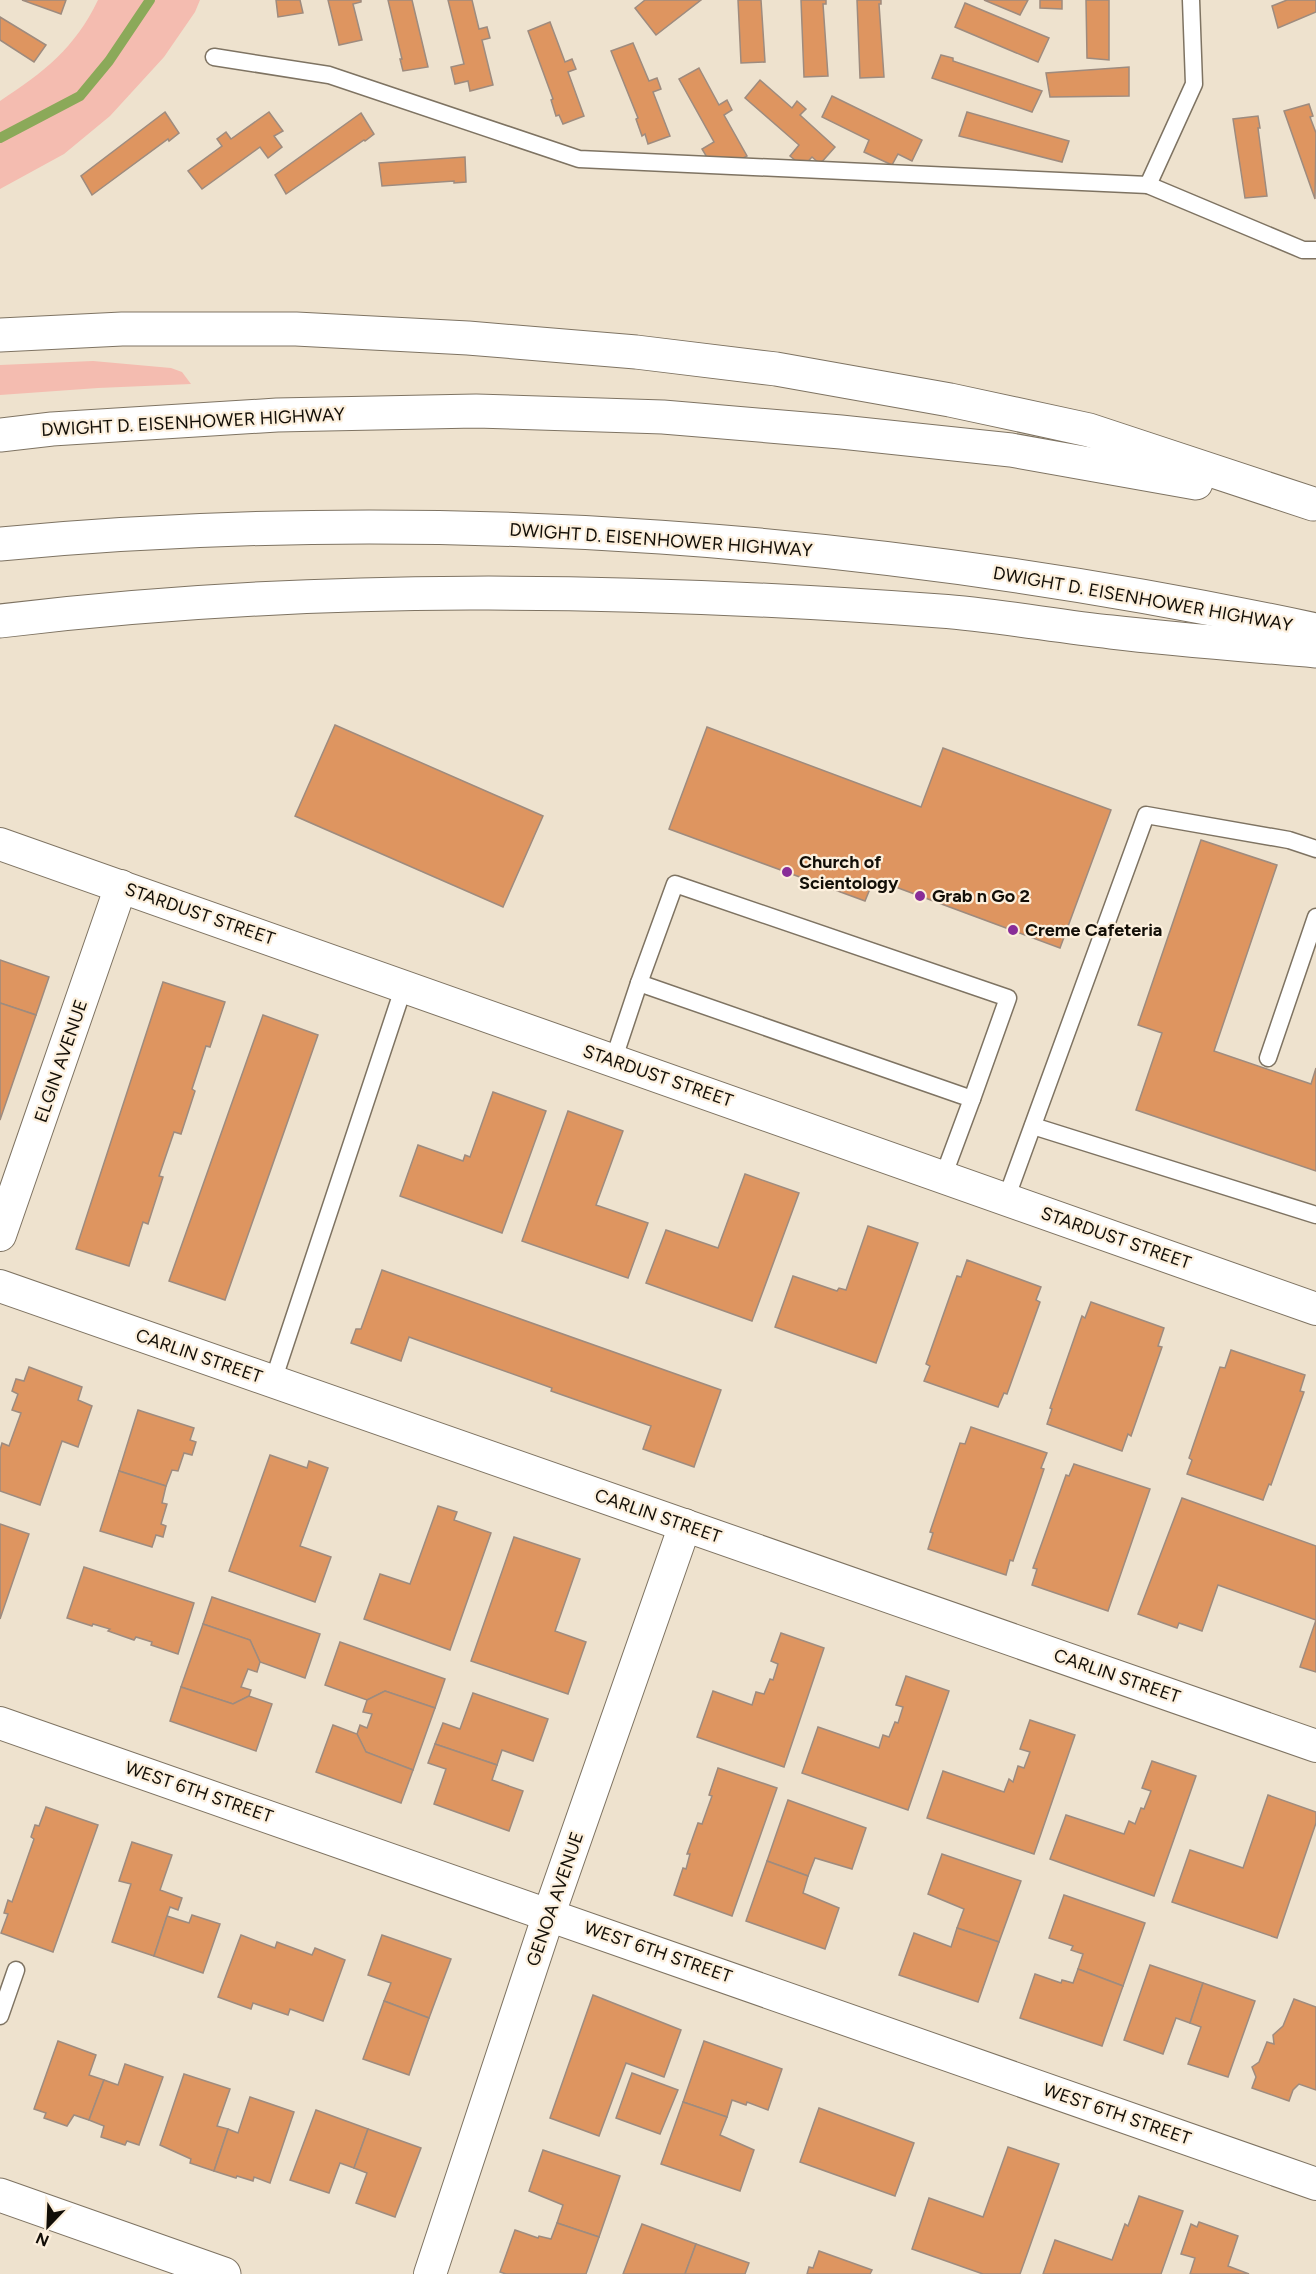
<svg xmlns="http://www.w3.org/2000/svg" width="1316" height="2274" viewBox="0 0 1316 2274" font-family="Figtree,sans-serif">
<style>
.green{fill:#f4bcb0}
.lines{fill:none;stroke-linecap:round;stroke-linejoin:round}
.stream{stroke:#8ba959;stroke-width:10}
.building{fill:#de9560;stroke:#9e8b7e;stroke-width:1.5}
.service-casing{stroke:#7e7362;stroke-width:19}
.minor-casing{stroke:#7e7362;stroke-width:34}
.secondary-casing{stroke:#7e7362;stroke-width:35}
.motorway-casing{stroke:#7e7362;stroke-width:35}
.service{stroke:#fff;stroke-width:16}
.minor{stroke:#fff;stroke-width:32}
.secondary{stroke:#fff;stroke-width:33}
.motorway{stroke:#fff;stroke-width:33}
.poi-dot{fill:#892d98;stroke:#fcefdc;stroke-width:2}
.labels{text-anchor:middle;dominant-baseline:central;stroke-width:4.5;stroke-linejoin:round;paint-order:stroke}
.street-label{font-size:18px;fill:#120e07;stroke:#fcefdc}
.poi-label{font-size:18px;font-weight:bold;fill:#120e07;stroke:#fcefdc;text-anchor:start}
</style>
<rect width="100%" height="100%" fill="#eee2ce"/>
<g class="green">
<path d="M98 0H200L195 12 164 57 110 116 64 154 0 189V101C44 72 75 48 98 0Z"/>
<polygon points="93,361 171,368 182,372 191,384 98,388 0,395 0,365"/>
</g>
<g class="lines">
<polyline class="stream" points="0,138 80,96 109,61 150,0"/>
</g>
<g class="building">
<polygon points="22,0 66,0 61,14"/>
<polygon points="276,0 300,0 303,13 278,17"/>
<polygon points="328,0 361,0 361,2 353,4 362,40 339,45"/>
<polygon points="388,0 412,0 428,67 403,71 400,59 402,59"/>
<polygon points="448,0 472,0 479,29 487,27 490,38 482,40 493,85 470,91 468,81 455,84 451,67 464,64"/>
<polygon points="645,0 701,0 656,35 635,8"/>
<polygon points="738,0 761,0 765,62 741,63"/>
<polygon points="801,0 826,0 826,4 823,4 828,76 804,77"/>
<polygon points="857,0 881,0 881,4 879,4 884,77 860,78"/>
<polygon points="984,0 1028,0 1020,15"/>
<polygon points="1040,0 1062,0 1062,9 1040,8"/>
<polygon points="1086,0 1109,0 1109,60 1087,58"/>
<polygon points="1287,0 1316,0 1316,12 1278,28 1272,6"/>
<polygon points="965,3 1049,38 1038,62 955,27"/>
<polygon points="0,17 46,45 34,62 0,40"/>
<polygon points="550,22 565,62 572,59 576,69 568,72 584,116 563,124 559,115 556,116 551,100 553,99 528,31"/>
<polygon points="633,43 649,81 657,78 661,89 653,92 670,136 648,144 645,134 642,136 636,119 638,118 611,51"/>
<polygon points="941,55 953,58 953,61 1042,91 1032,112 932,78"/>
<polygon points="1129,67 1129,96 1050,97 1046,73"/>
<polygon points="699,68 719,105 727,100 732,110 724,115 747,156 727,167 711,164 702,149 714,142 679,79"/>
<polygon points="760,80 792,108 797,101 806,109 800,115 835,147 820,164 812,157 803,167 790,156 799,145 745,98"/>
<polygon points="832,96 922,140 912,161 898,154 892,165 864,152 869,140 822,117"/>
<polygon points="1309,104 1313,116 1310,117 1316,133 1315,199 1284,111"/>
<polygon points="165,112 179,133 169,141 168,139 92,195 81,176"/>
<polygon points="269,112 283,131 274,136 282,147 268,158 260,147 202,189 188,171 222,146 217,139 226,132 231,139"/>
<polygon points="967,112 1069,141 1062,162 959,136"/>
<polygon points="361,113 374,134 365,141 364,140 286,194 275,175"/>
<polygon points="1258,116 1260,128 1258,128 1267,196 1245,198 1233,119"/>
<polygon points="465,157 466,182 454,183 454,181 382,186 379,163"/>
<polygon points="335,725 543,816 503,907 295,816"/>
<polygon points="707,727 921,807 943,748 1111,810 1060,948 874,879 865,901 669,829"/>
<polygon points="1201,840 1277,865 1214,1051 1311,1084 1316,1068 1316,1171 1136,1110 1162,1033 1138,1025"/>
<polygon points="0,960 49,977 36,1015 0,1003"/>
<polygon points="163,982 225,1002 210,1047 206,1046 192,1089 195,1091 181,1134 174,1132 159,1176 163,1177 148,1224 143,1222 129,1266 76,1249"/>
<polygon points="0,1003 36,1015 0,1120"/>
<polygon points="263,1015 318,1035 225,1300 169,1281"/>
<polygon points="493,1092 546,1111 502,1233 400,1196 418,1145 463,1161 465,1155 470,1157"/>
<polygon points="568,1111 623,1131 596,1205 648,1223 628,1278 522,1241"/>
<polygon points="745,1174 799,1193 752,1321 646,1283 666,1230 718,1248"/>
<polygon points="868,1226 918,1243 876,1363 775,1327 793,1276 837,1291 839,1288 846,1290"/>
<polygon points="967,1260 1041,1287 1036,1300 1040,1302 1007,1394 1004,1393 998,1407 924,1381 930,1366 926,1364 957,1276 961,1277"/>
<polygon points="382,1270 721,1390 694,1467 643,1449 651,1426 551,1391 552,1388 409,1337 401,1361 351,1343 356,1329 361,1329"/>
<polygon points="1091,1302 1164,1328 1158,1346 1162,1347 1131,1436 1128,1434 1122,1451 1047,1424 1052,1409 1050,1408 1082,1316 1085,1318"/>
<polygon points="1231,1350 1305,1375 1300,1391 1304,1392 1271,1485 1269,1484 1263,1500 1187,1474 1192,1460 1189,1458 1220,1367 1225,1368"/>
<polygon points="29,1367 82,1387 78,1400 92,1406 78,1447 62,1441 40,1505 0,1491 0,1450 2,1443 9,1446 21,1413 12,1410 18,1394 12,1391 16,1379 24,1381"/>
<polygon points="138,1410 194,1428 190,1440 196,1442 192,1455 184,1453 178,1471 172,1470 166,1486 119,1471"/>
<polygon points="971,1427 1047,1453 1041,1468 1044,1469 1013,1561 1010,1560 1006,1575 928,1549 933,1533 930,1532 960,1443 965,1444"/>
<polygon points="270,1455 307,1468 309,1461 328,1468 300,1546 331,1557 315,1602 229,1571"/>
<polygon points="1074,1464 1150,1489 1108,1611 1032,1585 1037,1569 1033,1568 1066,1475 1069,1476"/>
<polygon points="119,1471 166,1486 162,1503 167,1504 161,1524 166,1526 163,1537 156,1535 152,1547 100,1531"/>
<polygon points="1182,1498 1316,1546 1316,1672 1300,1667 1316,1620 1218,1585 1202,1631 1179,1623 1177,1628 1138,1614"/>
<polygon points="438,1506 457,1512 454,1520 491,1533 450,1650 364,1619 380,1574 410,1584"/>
<polygon points="0,1524 29,1534 0,1619"/>
<polygon points="514,1537 580,1559 555,1631 586,1642 568,1694 471,1661"/>
<polygon points="84,1567 194,1603 178,1654 151,1645 152,1642 136,1637 134,1640 108,1631 110,1629 93,1624 92,1626 67,1618"/>
<polygon points="212,1597 320,1634 305,1678 260,1662 250,1640 203,1624"/>
<polygon points="203,1624 250,1640 260,1662 257,1672 248,1669 241,1687 251,1690 249,1696 233,1704 181,1687"/>
<polygon points="781,1633 824,1648 784,1767 697,1737 713,1691 752,1705 756,1692 764,1694 770,1679 773,1680 778,1664 771,1661"/>
<polygon points="340,1642 445,1679 435,1708 385,1691 367,1700 325,1685"/>
<polygon points="906,1676 949,1691 908,1810 802,1773 818,1727 879,1748 883,1735 889,1737 895,1722 898,1723 903,1707 896,1705"/>
<polygon points="181,1687 233,1704 249,1696 272,1704 256,1751 170,1721"/>
<polygon points="385,1691 435,1708 413,1770 366,1752 357,1734 360,1725 367,1728 372,1714 363,1712 367,1700"/>
<polygon points="473,1693 548,1719 533,1761 502,1750 497,1765 435,1744 443,1723 460,1729"/>
<polygon points="1030,1720 1075,1735 1034,1854 927,1818 943,1771 1004,1792 1009,1779 1013,1782 1018,1766 1024,1768 1030,1752 1020,1749"/>
<polygon points="333,1725 357,1734 366,1752 413,1770 401,1803 316,1772"/>
<polygon points="435,1744 497,1765 492,1780 523,1791 509,1831 434,1804 446,1769 428,1763"/>
<polygon points="1152,1761 1196,1776 1154,1896 1050,1859 1066,1815 1124,1834 1129,1821 1135,1824 1141,1808 1144,1809 1151,1791 1142,1788"/>
<polygon points="718,1768 777,1788 732,1916 674,1895 683,1868 686,1869 690,1854 687,1854 698,1823 702,1824 712,1796 709,1795"/>
<polygon points="1268,1795 1316,1812 1316,1823 1277,1938 1172,1902 1190,1850 1243,1868"/>
<polygon points="788,1800 866,1828 852,1869 815,1858 808,1876 767,1861"/>
<polygon points="46,1807 98,1825 53,1952 1,1933 8,1914 4,1913 8,1900 12,1902 34,1839 31,1837 35,1825 39,1826"/>
<polygon points="132,1842 172,1855 160,1890 182,1898 178,1910 170,1907 154,1956 112,1942 131,1884 119,1881"/>
<polygon points="942,1854 1021,1881 999,1942 957,1928 964,1909 928,1894"/>
<polygon points="767,1861 808,1876 803,1893 839,1908 825,1949 746,1921"/>
<polygon points="1064,1895 1145,1923 1123,1986 1078,1969 1083,1954 1071,1950 1073,1946 1049,1938"/>
<polygon points="192,1915 220,1924 203,1973 154,1956 167,1916 189,1923"/>
<polygon points="957,1928 999,1942 978,2002 899,1975 914,1933 951,1947"/>
<polygon points="241,1935 275,1948 277,1942 312,1955 315,1948 345,1960 323,2021 290,2009 288,2015 253,2003 251,2009 218,1997"/>
<polygon points="382,1935 451,1959 429,2018 384,2001 391,1983 368,1975"/>
<polygon points="1150,1965 1203,1983 1190,2023 1176,2018 1163,2054 1124,2040"/>
<polygon points="1078,1969 1123,1986 1102,2046 1020,2018 1035,1974 1061,1983 1062,1980 1073,1983"/>
<polygon points="1203,1983 1255,2001 1228,2077 1188,2064 1201,2027 1190,2023"/>
<polygon points="593,1995 681,2030 664,2077 626,2063 599,2136 550,2118"/>
<polygon points="1294,1999 1316,2007 1316,2090 1299,2084 1293,2090 1289,2101 1252,2088 1256,2077 1252,2067 1259,2062 1267,2042 1274,2044 1273,2035 1283,2026"/>
<polygon points="384,2001 429,2018 409,2075 363,2059"/>
<polygon points="58,2041 96,2055 89,2075 104,2080 89,2120 74,2115 67,2126 44,2118 46,2113 34,2109"/>
<polygon points="704,2041 782,2069 768,2110 747,2102 746,2105 732,2100 727,2117 683,2102"/>
<polygon points="125,2064 163,2077 139,2145 127,2141 125,2145 101,2137 104,2126 89,2120 104,2080 118,2085"/>
<polygon points="632,2073 678,2090 660,2134 616,2118"/>
<polygon points="184,2074 230,2089 217,2126 228,2129 214,2171 190,2163 191,2159 160,2145"/>
<polygon points="250,2097 294,2112 270,2183 254,2177 253,2181 237,2176 236,2178 214,2171 228,2129 238,2133"/>
<polygon points="683,2102 727,2117 720,2135 754,2150 740,2191 661,2164"/>
<polygon points="819,2108 914,2143 895,2196 800,2162"/>
<polygon points="316,2110 368,2129 354,2168 340,2163 329,2193 290,2180"/>
<polygon points="368,2129 421,2148 395,2217 356,2203 367,2173 354,2168"/>
<polygon points="1008,2147 1059,2164 1020,2274 983,2274 912,2249 929,2198 983,2217"/>
<polygon points="543,2150 620,2176 599,2237 557,2223 563,2205 529,2191"/>
<polygon points="1139,2196 1183,2211 1161,2274 1043,2274 1055,2240 1112,2260 1125,2224 1128,2226"/>
<polygon points="1199,2222 1238,2236 1228,2266 1249,2274 1190,2274 1195,2258 1181,2254 1191,2224 1197,2227"/>
<polygon points="557,2223 599,2237 586,2274 506,2274 500,2272 515,2230 538,2238 539,2236 551,2239"/>
<polygon points="642,2224 696,2244 685,2274 623,2274"/>
<polygon points="696,2244 749,2263 745,2274 685,2274"/>
<polygon points="819,2251 872,2270 870,2274 807,2274 809,2267 813,2268"/>
</g>
<g class="lines">
<defs>
<g id="service">
<polyline points="214,57 329,75 579,159 1148,185 1303,250 1316,250"/>
<polyline points="1148,185 1194,84 1191,0"/>
<polyline points="639,983 675,884 1008,998 972,1099"/>
<polyline points="1268,1058 1316,917"/>
<polyline points="613,1061 639,983 972,1099 943,1177"/>
<polyline points="1033,1126 1316,1215"/>
<polyline points="1006,1199 1146,815 1289,840 1316,849"/>
<polyline points="273,1381 404,986"/>
<polyline points="0,2016 16,1970"/>
</g>
<g id="minor">
<polyline points="0,844 1316,1309"/>
<polyline points="0,1235 121,886"/>
<polyline points="0,1286 1316,1746"/>
<polyline points="0,1723 1316,2184"/>
<polyline points="430,2274 549,1914 685,1525"/>
</g>
<polyline id="secondary" points="0,2195 224,2274"/>
<g id="motorway">
<polyline points="0,335 122,329 296,329 468,338 636,352 776,369 950,400 1089,430 1313,504"/>
<polyline points="0,435 52,429 277,415 476,411 663,417 841,432 1011,450 1196,483"/>
<path d="M0 544C439 503 885 538 1316 630"/>
<path d="M0 621C312 583 627 588 940 611 997 615 1054 626 1111 632 1179 640 1248 645 1316 651"/>
</g>
</defs>
<use href="#service" class="service-casing"/>
<use href="#minor" class="minor-casing"/>
<use href="#secondary" class="secondary-casing"/>
<use href="#motorway" class="motorway-casing"/>
<use href="#service" class="service"/>
<use href="#minor" class="minor"/>
<use href="#secondary" class="secondary"/>
<use href="#motorway" class="motorway"/>
</g>
<g class="poi-dot">
<circle cx="787" cy="872" r="6"/>
<circle cx="920" cy="896" r="6"/>
<circle cx="1013" cy="930" r="6"/>
</g>
<g class="labels">
<g class="street-label">
<text transform="translate(193 422) rotate(-3)">DWIGHT D. EISENHOWER HIGHWAY</text>
<text transform="translate(661 540) rotate(4)">DWIGHT D. EISENHOWER HIGHWAY</text>
<text transform="translate(1143 599) rotate(10)">DWIGHT D. EISENHOWER HIGHWAY</text>
<text transform="translate(200 914) rotate(19)">STARDUST STREET</text>
<text transform="translate(61 1061) rotate(-71)">ELGIN AVENUE</text>
<text transform="translate(658 1076) rotate(19)">STARDUST STREET</text>
<text transform="translate(1116 1238) rotate(19)">STARDUST STREET</text>
<text transform="translate(199 1356) rotate(19)">CARLIN STREET</text>
<text transform="translate(658 1516) rotate(19)">CARLIN STREET</text>
<text transform="translate(1117 1676) rotate(19)">CARLIN STREET</text>
<text transform="translate(199 1792) rotate(19)">WEST 6TH STREET</text>
<text transform="translate(555 1899) rotate(-71)">GENOA AVENUE</text>
<text transform="translate(658 1952) rotate(19)">WEST 6TH STREET</text>
<text transform="translate(1117 2114) rotate(19)">WEST 6TH STREET</text>
</g>
<g class="poi-label">
<text x="799" y="862">Church of<tspan x="799" dy="21">Scientology</tspan></text>
<text x="932" y="896">Grab n Go 2</text>
<text x="1025" y="930">Creme Cafeteria</text>
</g>
</g>
<g transform="translate(48 2226) rotate(203)" stroke="#fcefdc" stroke-width="4.5" paint-order="stroke">
<path d="M0-4.5L10 22L0 15L-10 22Z" fill="#120e07"/>
<text y="-9" font-size="16" font-weight="bold" text-anchor="middle" fill="#120e07">N</text>
</g>
</svg>
